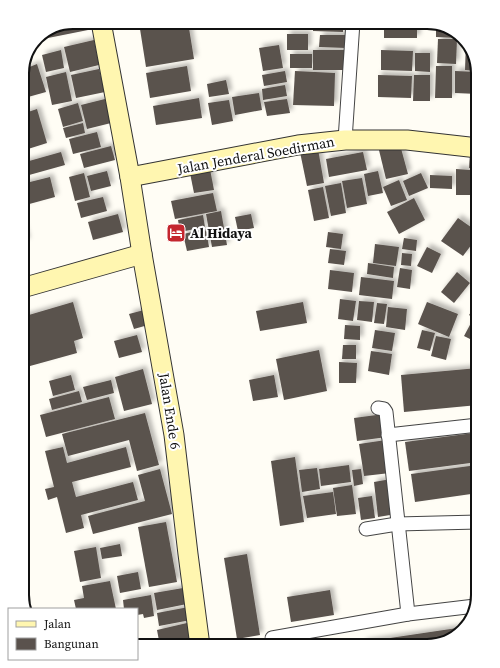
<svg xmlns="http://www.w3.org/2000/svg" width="500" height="668" viewBox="0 0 500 668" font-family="'Source Serif 4',serif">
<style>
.building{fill:#5a524d;filter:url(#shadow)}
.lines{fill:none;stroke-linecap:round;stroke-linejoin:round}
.street-casing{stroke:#444;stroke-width:15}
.secondary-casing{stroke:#333;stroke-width:21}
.street{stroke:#fff;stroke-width:13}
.secondary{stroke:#fff6b0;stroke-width:19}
.labels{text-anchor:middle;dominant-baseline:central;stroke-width:4;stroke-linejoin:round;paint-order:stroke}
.street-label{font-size:14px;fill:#111;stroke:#fff}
.poi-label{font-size:14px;font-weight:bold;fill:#111;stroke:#fff;text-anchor:start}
.rim{fill:none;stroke:#111;stroke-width:2}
</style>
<defs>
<filter id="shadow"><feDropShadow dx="3.5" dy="-3.5" stdDeviation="2" flood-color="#0004"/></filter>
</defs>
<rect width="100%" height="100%" fill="#fffdf5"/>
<g class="building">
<polygon points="73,22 86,22 88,30 38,40 39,35"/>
<polygon points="149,22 188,22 194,59 146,67 140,29 150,27"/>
<polygon points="313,22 343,22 343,32 313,31"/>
<rect x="384" y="22" width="33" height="16"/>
<polygon points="436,24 453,29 458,34 458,38 436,37"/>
<rect x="287" y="34" width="21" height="16"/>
<polygon points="320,35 346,35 346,48 319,47"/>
<polygon points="438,39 457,39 456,64 437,63"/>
<polygon points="94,40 99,65 70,72 64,47"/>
<polygon points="466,42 471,47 477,71 465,70"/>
<polygon points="279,45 283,68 263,71 259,48"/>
<polygon points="61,50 64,68 46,72 42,55"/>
<rect x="313" y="50" width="33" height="20"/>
<polygon points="381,50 413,51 412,71 381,70"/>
<polygon points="415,53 430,53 430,72 415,71"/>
<rect x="290" y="54" width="22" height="14"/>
<polygon points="37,64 46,92 28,97 22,77 22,70"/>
<polygon points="187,66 191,91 150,98 146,73"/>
<polygon points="436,66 452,66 452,98 435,98"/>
<polygon points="99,69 105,92 76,98 71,75"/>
<polygon points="285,71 287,82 264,86 262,75"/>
<polygon points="295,71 335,73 334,106 293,105"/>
<polygon points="455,71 478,72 478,94 455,93"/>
<polygon points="66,72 72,101 52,105 46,77"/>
<polygon points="378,75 412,76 411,98 378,97"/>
<polygon points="414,75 430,75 430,101 413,101"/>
<polygon points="226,80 229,94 209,97 207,84"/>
<polygon points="285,85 287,96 263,100 262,89"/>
<polygon points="23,86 27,100 22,102 22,87"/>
<polygon points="259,93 262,110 235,115 232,97"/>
<polygon points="199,98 202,118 156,125 153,106"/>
<polygon points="105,99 111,123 87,129 81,105"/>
<polygon points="287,99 290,113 267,116 264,102"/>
<polygon points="229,100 233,121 212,125 208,103"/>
<polygon points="78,103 83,121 63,127 58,109"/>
<polygon points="37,109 47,143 28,149 22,128 22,114"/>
<polygon points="83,123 85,133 66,138 63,128"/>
<polygon points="97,132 101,147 73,154 69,139"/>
<polygon points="399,141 408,174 386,179 378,146"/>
<polygon points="111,146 115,160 84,168 80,154"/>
<polygon points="318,149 324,183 307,186 300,152"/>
<polygon points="61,152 65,165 22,177 22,163"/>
<polygon points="363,152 367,170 329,177 326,159"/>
<polygon points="470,153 478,154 478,168 469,168"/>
<polygon points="210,169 214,190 194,193 190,173"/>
<polygon points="456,169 470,170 470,195 456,195"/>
<polygon points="107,171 111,186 91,191 87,176"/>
<polygon points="378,171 383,193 368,196 364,174"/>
<rect x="472" y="172" width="6" height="25"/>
<polygon points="84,173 90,197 75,201 69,177"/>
<polygon points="421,173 428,188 409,196 403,181"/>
<polygon points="430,175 452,176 452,189 430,188"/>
<polygon points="50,177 55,197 22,206 22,184"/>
<polygon points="362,178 367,204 347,208 342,181"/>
<polygon points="399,180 407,200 391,206 383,187"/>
<polygon points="341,183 346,213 331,216 325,186"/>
<polygon points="323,187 329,218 314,221 308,190"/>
<polygon points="213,193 217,211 175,219 171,201"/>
<polygon points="103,197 107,211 81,218 77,203"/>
<polygon points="414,198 425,220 399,234 387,212"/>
<polygon points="221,211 227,245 212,247 206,214"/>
<polygon points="118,214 123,232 93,240 88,222"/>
<polygon points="251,214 254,228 238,231 235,217"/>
<polygon points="203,215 205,227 180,232 178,220"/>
<polygon points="458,218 478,232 478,236 463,256 441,241"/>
<polygon points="22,225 27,241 22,242"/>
<polygon points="206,229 209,247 187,251 183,234"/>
<polygon points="328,232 343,234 341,249 326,247"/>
<polygon points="404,238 417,240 416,251 402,249"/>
<polygon points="375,244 399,247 396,266 373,263"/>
<polygon points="427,247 441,254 432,273 417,266"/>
<polygon points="330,249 346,251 344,265 328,263"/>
<polygon points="402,253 412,254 411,266 401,265"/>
<polygon points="368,263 394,267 393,278 367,274"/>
<polygon points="400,268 412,270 410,289 397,287"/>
<polygon points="330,270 354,273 352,292 328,289"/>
<polygon points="457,272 470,283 454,303 441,292"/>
<polygon points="361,277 394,281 392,299 359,295"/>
<polygon points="340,299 356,301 353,321 338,319"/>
<polygon points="359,301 374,302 372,322 357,320"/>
<polygon points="73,302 83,338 74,341 77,353 30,366 22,338 22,317"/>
<polygon points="303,302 307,323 260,331 256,311"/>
<polygon points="427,302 458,314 449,337 418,324"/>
<polygon points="478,302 478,321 469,315"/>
<polygon points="377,303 387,304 384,324 374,323"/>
<polygon points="388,307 407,309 405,330 386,327"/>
<polygon points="144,310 148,325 134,329 129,314"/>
<polygon points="471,323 478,326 478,343 464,336"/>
<polygon points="345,325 360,326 360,340 344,339"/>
<polygon points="375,330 395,333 392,351 372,348"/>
<polygon points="422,330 435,333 430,351 417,348"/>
<polygon points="137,335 142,352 119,358 114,341"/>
<polygon points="436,336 451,339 446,360 431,356"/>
<polygon points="343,345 356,345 356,359 342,359"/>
<polygon points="319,350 327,391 284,400 276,359"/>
<polygon points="371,351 392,354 389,375 368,371"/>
<polygon points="339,362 357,363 356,383 339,383"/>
<polygon points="478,368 478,405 404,412 401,375"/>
<polygon points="143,369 152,404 124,411 115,377"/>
<polygon points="71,375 75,390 53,396 49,381"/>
<polygon points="274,375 278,397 253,401 249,380"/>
<polygon points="111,380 114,393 87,400 83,387"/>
<polygon points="79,391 82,402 52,410 49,399"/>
<polygon points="109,397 115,419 46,437 40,415"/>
<polygon points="145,413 159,465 137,471 129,440 68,456 62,434"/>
<polygon points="384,414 387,437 357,441 354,418"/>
<polygon points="474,433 478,462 409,471 405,442"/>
<polygon points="386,440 390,473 364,476 359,444"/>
<polygon points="63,447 67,463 126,447 131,467 72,482 76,497 133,482 138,500 81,515 84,528 66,533 57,497 48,500 45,489 54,487 45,451"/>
<polygon points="295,457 304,522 280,526 271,461"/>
<polygon points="349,465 351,482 321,486 319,469"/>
<polygon points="477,465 478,493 415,502 411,474"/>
<polygon points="317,468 320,489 302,492 299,470"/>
<polygon points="160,469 172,514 93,534 88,516 145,501 138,475"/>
<polygon points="361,469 363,484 354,486 352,470"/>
<polygon points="391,479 396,514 378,517 374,482"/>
<polygon points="352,485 356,514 337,516 333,488"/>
<polygon points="333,492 336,514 307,518 303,496"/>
<polygon points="372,496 375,518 361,520 358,498"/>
<polygon points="166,522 177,582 149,587 138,527"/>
<polygon points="120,544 122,556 102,559 100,548"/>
<polygon points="96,547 101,578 80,582 74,551"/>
<polygon points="247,554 260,635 237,639 224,558"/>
<polygon points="138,572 141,589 120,593 117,576"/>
<polygon points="110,581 116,609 76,609 74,600 84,598 82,586"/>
<polygon points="189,587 192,603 157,610 154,593"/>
<polygon points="330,590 334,615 291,622 287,597"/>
<polygon points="151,595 154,616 144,618 143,614 137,615 137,609 124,609 123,600"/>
<polygon points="194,606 196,619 159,626 157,613"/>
<polygon points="187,623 192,646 160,646 157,630"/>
<polygon points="464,627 453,639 427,646 363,646 363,642"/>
</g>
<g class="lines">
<defs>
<g id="street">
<polyline points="345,140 353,22"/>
<polyline points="378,408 384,409 386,412 408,614"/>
<polyline points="388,435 478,425"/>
<polyline points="366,529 397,524 478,522"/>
<polyline points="272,638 408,614 475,606"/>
</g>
<g id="secondary">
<polyline points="101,22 130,177 142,254 174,435 188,554 200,646"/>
<polyline points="130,177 298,145 345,140 407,140 478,148"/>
<polyline points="22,288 142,254"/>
</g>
</defs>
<use href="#street" class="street-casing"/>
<use href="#secondary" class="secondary-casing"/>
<use href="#street" class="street"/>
<use href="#secondary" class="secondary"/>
</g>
<defs>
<symbol id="hotel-square" viewBox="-11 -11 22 22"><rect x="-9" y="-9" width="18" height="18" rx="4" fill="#c4262e" stroke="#fff"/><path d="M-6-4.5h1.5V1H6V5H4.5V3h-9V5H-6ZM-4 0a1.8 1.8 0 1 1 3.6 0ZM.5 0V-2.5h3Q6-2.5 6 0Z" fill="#fff"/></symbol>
</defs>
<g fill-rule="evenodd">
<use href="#hotel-square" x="165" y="222" width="22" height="22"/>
</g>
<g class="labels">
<g class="street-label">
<text transform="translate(256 155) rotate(-10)">Jalan Jenderal Soedirman</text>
<text transform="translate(170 411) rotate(81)">Jalan Ende 6</text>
</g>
<g class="poi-label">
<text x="190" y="233">Al Hidaya</text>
</g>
</g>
<path d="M0 0H500V668H0ZM73 29H427A44 44 0 0 1 471 73V595A44 44 0 0 1 427 639H73A44 44 0 0 1 29 595V73A44 44 0 0 1 73 29Z" fill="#fff" fill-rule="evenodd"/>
<path class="rim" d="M73 29H427A44 44 0 0 1 471 73V595A44 44 0 0 1 427 639H73A44 44 0 0 1 29 595V73A44 44 0 0 1 73 29Z"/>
<rect x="8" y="608" width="130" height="52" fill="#ffffff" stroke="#a0a0a0"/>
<rect x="16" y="621" width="20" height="6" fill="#fff6b0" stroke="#a0a0a0"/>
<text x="44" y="628" font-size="12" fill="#111111">Jalan</text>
<rect x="16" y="638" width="20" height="12" fill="#5a524d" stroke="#a0a0a0"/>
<text x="44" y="648" font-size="12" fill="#111111">Bangunan</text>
</svg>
